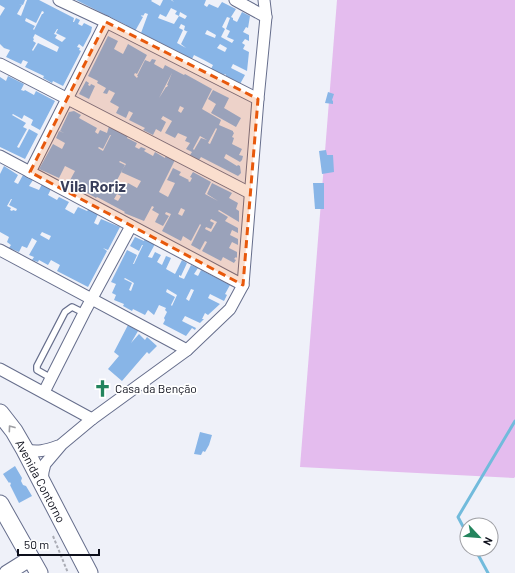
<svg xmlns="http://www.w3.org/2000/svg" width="515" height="573" viewBox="0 0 515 573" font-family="Barlow,sans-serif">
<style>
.green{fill:#e4bcee}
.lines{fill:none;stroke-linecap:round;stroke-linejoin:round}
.stream{stroke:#72bbdc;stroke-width:3}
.building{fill:#88b5e7;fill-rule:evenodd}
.lane-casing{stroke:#666e8c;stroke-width:8}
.street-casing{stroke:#666e8c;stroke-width:13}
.secondary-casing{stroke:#666e8c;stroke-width:17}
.primary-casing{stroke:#666e8c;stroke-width:19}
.path{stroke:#aaacb5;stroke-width:2;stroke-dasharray:3 2;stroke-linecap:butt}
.lane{stroke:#fff;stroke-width:5.5}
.street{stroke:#fff;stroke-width:11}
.secondary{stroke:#fff;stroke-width:15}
.primary{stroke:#fff;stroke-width:17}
.oneway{stroke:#9e9fa4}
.marked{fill:#e8590c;fill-opacity:0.2;stroke:#e8590c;stroke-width:3;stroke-dasharray:8 5;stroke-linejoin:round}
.labels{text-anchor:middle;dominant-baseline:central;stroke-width:3.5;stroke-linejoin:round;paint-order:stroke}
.poi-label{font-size:12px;fill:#0d0f1b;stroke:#fff;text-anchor:start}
.street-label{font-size:12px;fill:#0d0f1b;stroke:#fff}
.district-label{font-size:16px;font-weight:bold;fill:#383e5a;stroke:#fff}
</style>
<rect width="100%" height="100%" fill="#eff1f9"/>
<polygon class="green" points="337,0 515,0 515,477 514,478 300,467"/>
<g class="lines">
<g class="stream">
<polyline points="467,534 458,517 515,421"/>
<polyline points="475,549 488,573"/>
</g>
</g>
<g class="building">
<path d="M0 0H25L23 5 19 4 22 5 17 14 21 16 27 0H39L74 18 73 22H74L76 18 80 20 78 24 82 26 84 23 92 27 91 32 83 47 79 44 77 47 80 48 79 50 81 51 63 86 53 81 52 83 43 78 44 76 25 67 28 62 23 60 21 64 6 57 10 50 4 48 0 44V16L5 8 0 5ZM42 11 44 12 43 14H42L34 30 33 29 35 26 25 21 26 18 36 23ZM57 29H58L56 33 66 38 62 42 55 38 57 35 54 34ZM35 34 59 47 57 52 38 43 33 51 32 50 36 43 33 41 34 39 33 38Z"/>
<path d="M76 0H152L151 1 160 6 163 0H171L174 2 172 0H206L204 5 207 7 209 4 218 8 222 2 236 9 231 17 233 18V20L237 22 242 12 250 16 248 28 246 27 243 32 249 35V41L245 39 242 43 245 45 243 49 249 52 247 71 233 64 231 68 245 75 240 84 226 76V75L225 74 224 75 211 69 213 65 204 60 194 55 192 59 141 33 148 14 145 13 143 16 142 15 141 16 143 17 134 33 125 28 126 25ZM171 8 177 11 175 14 179 16 180 12 187 16 185 19 179 16 174 24 158 18 160 14 166 17ZM227 17 230 18 226 29 230 31 227 37 234 40 232 43 221 37 225 29 222 27ZM181 24 185 26 184 30 188 32H187L181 44 186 48 177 43 183 30 179 28ZM207 30 216 35 215 38 205 34ZM220 44 227 48 225 52 217 48Z"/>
<path d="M108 36 118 41 114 49 123 54 128 44 147 55 137 74 135 73 134 75 137 78 138 76H137L145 60 150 62 152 59 156 60 154 64 163 69 165 65 184 75 185 74 212 89 202 109 221 120 219 125 233 131V132L234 133 232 137 234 138 232 144 242 149 239 155 243 156 242 160 240 162 226 154 224 158 237 166 238 165 240 166 241 173 238 176 201 157 199 160 190 155 192 152 186 149 190 143 185 141 187 137 178 133 175 138 165 133 172 121 163 116 161 119 166 122 161 132 156 129 153 135 143 130 145 128 129 120 133 113 129 111 126 118 116 113 119 107 110 102 115 93 109 90 107 94 103 93 106 88 97 83 98 81 88 76ZM172 73 167 85H168L167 87H166L159 98ZM180 106 184 108 181 113 178 111ZM216 128 217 129 210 144 208 143ZM200 136 207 140 201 138 194 150 193 149Z"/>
<polygon points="8,76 24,84 21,90 24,91 25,90 34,95 36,91 55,101 40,130 31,125 33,120 24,115 22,119 13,114 12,115 26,123 23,127 27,129 17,147 19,148 29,129 38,134 25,159 0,147 0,77 6,81"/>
<polygon points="86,81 89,83 88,85 90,86 91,84 95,86 89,99 79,94"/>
<polygon points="213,90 229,98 224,108 241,118 236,127 211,113 216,104 208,99"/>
<polygon points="328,92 334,94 332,100 333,101 333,104 325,103"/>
<path d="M74 111 81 115 79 118 97 128 95 132 98 134 100 130 107 133 109 126 128 136 127 138 137 143 135 147 139 149 141 147 146 149 144 151 153 156 155 152 165 158 166 155 175 160 159 192 168 197 175 183 167 180 173 168 181 172 179 175 189 180 188 181 190 182 192 178 190 177 193 172 211 182 205 194 218 201 207 194 212 183 232 193 229 198 238 203 236 209 239 211V222L219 210 218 211 228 217 225 221 238 228V233L232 230 230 235 238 239V245L232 242 229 248 237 252V258L236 257 234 259 236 260 234 263 223 257 221 261 202 251 207 242 205 241 200 250 191 245 201 225 200 224 191 241 183 236 181 241 162 231 171 214 166 212 165 214 169 216 163 226 155 222 159 214 152 210 154 207 152 206 144 221 124 213 125 212 97 197 96 198 87 193V192L69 182 75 171 65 166 59 178 39 169 53 144 62 149 65 143 56 138 59 131 64 133 60 131 69 112ZM110 135H111L103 151 98 148 99 147 103 149ZM120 161 126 164 121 172 141 181 137 188 128 183 126 187 116 182 125 165 119 162ZM117 194 121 196 118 201 114 199ZM181 208 185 210 182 216 178 214ZM211 219 217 222 211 232 205 229 206 227 211 229 214 223 210 221Z"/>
<polygon points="326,150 327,155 333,155 334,172 322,174 319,151"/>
<path d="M4 166 18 175 14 182 18 184 23 175 33 180 29 186 39 190 42 184 51 189 48 195 57 200 59 197 69 202 65 209 74 214 78 207 87 211 89 209 98 214 94 223 98 225 101 219 120 227 108 250 103 248 107 251 88 287 57 271 60 265 51 260 48 265 39 260 38 262 32 260 34 257 29 255 37 241 32 238 27 248 22 246 19 252 9 248 11 245 7 242 9 237 0 232V174ZM11 199H12L9 205 17 209 16 211 13 210 12 211 10 210 11 208 7 206ZM42 232 51 236 49 240 40 235Z"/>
<polygon points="313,183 324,183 324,209 315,209"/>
<path d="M135 237 144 241 145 238 155 244 148 257 152 258 155 252 161 255 157 262 162 265 166 256 171 258 166 269 175 274 182 260 187 263 181 276 179 275V277L184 279 191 265 198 268 194 274 198 276 201 270 230 285 225 294 227 295 224 301 210 294 208 298 220 304 208 315 205 313 202 319H204L200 323 185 316 182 321 196 328 195 330 192 328 186 336 163 324 165 320 164 318 167 312 165 310 166 308 159 305 154 315 148 310 145 315 133 309 132 311 123 306 124 304 114 300 116 295 112 293 116 284 111 282 127 250 137 255 133 264H134L143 245H142L139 251 130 246ZM125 278 134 283 131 291 129 290 132 283 124 279ZM167 289 177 295 172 306 171 305 175 297 166 292ZM191 289 194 290 189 301 186 299Z"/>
<polygon points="128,325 138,331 131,343 139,334 145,340 147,337 157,346 149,354 147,352 122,381 108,369 119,356 114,352"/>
<polygon points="200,432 212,435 209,445 205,452 203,451 201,455 194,454"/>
<polygon points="15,466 22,478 21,481 23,485 26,486 32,496 19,503 10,485 11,484 10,482 9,483 3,474"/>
</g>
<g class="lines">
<defs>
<polyline id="lane" points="51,378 37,370 37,366 65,312 72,307 84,313"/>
<g id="street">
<polyline points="59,0 106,22 258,99"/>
<polyline points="235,0 266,17"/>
<polyline points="0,64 250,193"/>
<polyline points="0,156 243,285"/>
<polyline points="30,172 106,22"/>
<polyline points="0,250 187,350"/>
<polyline points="0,369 92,419"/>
<polyline points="44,392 84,313 131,226"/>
<path d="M25 450C39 452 44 451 58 446"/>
<polyline points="42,482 43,472 45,464 62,444 92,419 187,350 230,309 243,285 258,99 266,17 264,0"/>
</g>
<polyline id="secondary" points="7,573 31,558"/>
<g id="primary">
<polyline points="0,413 14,431 25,450 89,573"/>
<polyline points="0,504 39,573"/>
</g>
</defs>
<use href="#lane" class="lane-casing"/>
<use href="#street" class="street-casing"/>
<use href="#secondary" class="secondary-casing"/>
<use href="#primary" class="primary-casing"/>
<polyline class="path" points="53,536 68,573"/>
<use href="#lane" class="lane"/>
<use href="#street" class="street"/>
<use href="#secondary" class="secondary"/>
<use href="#primary" class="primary"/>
</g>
<defs><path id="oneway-chevron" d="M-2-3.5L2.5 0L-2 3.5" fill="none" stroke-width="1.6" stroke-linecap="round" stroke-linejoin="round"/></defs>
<use class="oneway" href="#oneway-chevron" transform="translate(11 428) rotate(-126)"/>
<path class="marked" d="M106 22 258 99 243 285 30 172Z"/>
<defs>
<symbol id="church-bare" viewBox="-9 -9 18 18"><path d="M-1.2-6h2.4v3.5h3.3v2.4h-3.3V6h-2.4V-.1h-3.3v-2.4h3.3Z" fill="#23845d" stroke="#fff" stroke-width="2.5" paint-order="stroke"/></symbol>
</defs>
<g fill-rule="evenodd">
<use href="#church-bare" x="90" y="376" width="25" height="25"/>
</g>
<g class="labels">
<g class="poi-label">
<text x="115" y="388">Casa da Benção</text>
</g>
<g class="street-label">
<text transform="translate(41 481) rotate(62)">Avenida Contorno</text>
</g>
<g class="district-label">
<text x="93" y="185">Vila Roriz</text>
</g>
</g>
<g transform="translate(479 537) rotate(116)"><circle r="19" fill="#ffffff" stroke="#9e9fa4"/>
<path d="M0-3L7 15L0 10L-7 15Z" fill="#23845d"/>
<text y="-6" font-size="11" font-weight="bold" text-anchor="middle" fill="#0d0f1b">N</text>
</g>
<path d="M18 549v6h81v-6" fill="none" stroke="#0d0f1b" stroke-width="2"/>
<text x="24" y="549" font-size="12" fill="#0d0f1b" stroke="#ffffff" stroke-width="3" paint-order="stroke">50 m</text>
</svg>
